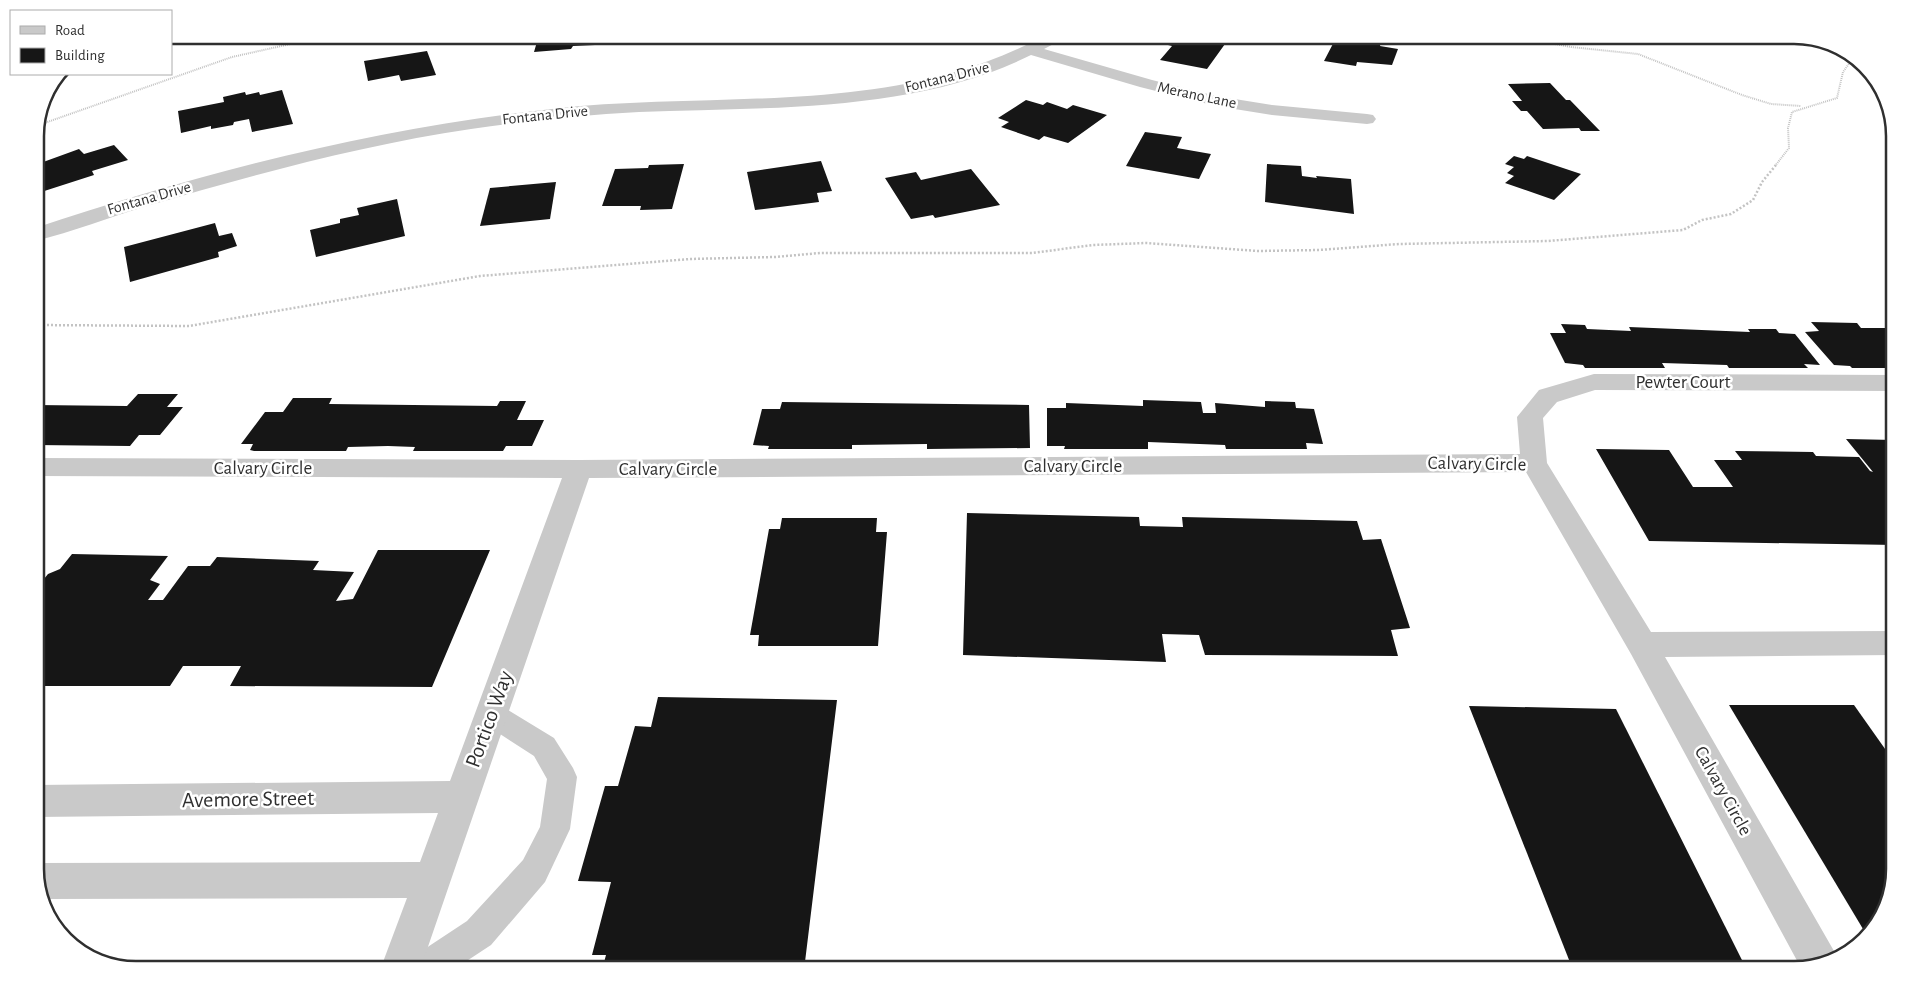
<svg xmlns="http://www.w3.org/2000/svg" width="1930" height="1005" viewBox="0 0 1930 1005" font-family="'Alegreya Sans',sans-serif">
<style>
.building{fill:#161616}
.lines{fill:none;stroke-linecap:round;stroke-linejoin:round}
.path-far1{stroke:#c3c3c3;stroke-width:2;stroke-dasharray:1 1;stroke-linecap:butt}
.path{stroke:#c3c3c3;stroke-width:2.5;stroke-dasharray:2 2;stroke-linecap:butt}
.lane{fill:#c9c9c9;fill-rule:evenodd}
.street{fill:#c9c9c9;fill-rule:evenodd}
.labels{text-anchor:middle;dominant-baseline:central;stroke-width:5;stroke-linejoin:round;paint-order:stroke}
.far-street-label{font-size:16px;fill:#2f2f2f;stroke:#fff}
.street-label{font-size:19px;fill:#2f2f2f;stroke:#fff}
.near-street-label{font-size:22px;fill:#2f2f2f;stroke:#fff}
.rim{fill:none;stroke:#2f2f2f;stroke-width:2.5}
</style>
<rect width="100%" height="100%" fill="#fff"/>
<g class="building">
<polygon points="539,35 597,35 595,45 573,46 571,49 534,52"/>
<polygon points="647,35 677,35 677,36 648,40"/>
<polygon points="1172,35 1187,35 1209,39 1207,41 1225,44 1207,69 1160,60 1172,46 1164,44"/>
<polygon points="1336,38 1381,42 1380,46 1398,49 1392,65 1357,62 1356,66 1324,61"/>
<polygon points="427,51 436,75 401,81 399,75 368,81 364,61"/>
<polygon points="1550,83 1566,100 1570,100 1600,131 1581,131 1579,128 1543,129 1527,111 1521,111 1512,101 1522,101 1508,84"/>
<polygon points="282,90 293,124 252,132 249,119 234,122 233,125 211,129 211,126 181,133 178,111 224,102 223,97 245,92 246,95 259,92 260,95"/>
<polygon points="1026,100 1043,105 1047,102 1067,109 1073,105 1107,115 1068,143 1044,136 1039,140 1001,127 1009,122 998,118"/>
<polygon points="1145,132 1182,137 1177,148 1211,154 1199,179 1126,166"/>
<polygon points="114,145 128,160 92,171 94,175 35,194 35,165 79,149 84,154"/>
<polygon points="1514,156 1524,159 1527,156 1581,174 1554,200 1505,183 1514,176 1507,173 1514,167 1505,164"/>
<polygon points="821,161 832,191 817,193 819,202 755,210 747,172"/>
<polygon points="684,164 672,209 640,210 641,206 602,206 615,169 648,168 649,165"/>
<polygon points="1267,164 1301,166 1302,176 1317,178 1316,176 1351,179 1354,214 1265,202"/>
<polygon points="971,169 1000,205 935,218 933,215 911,219 885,178 916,172 921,180"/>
<polygon points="556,182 550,219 480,226 490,188"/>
<polygon points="397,199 405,236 316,257 310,230 340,223 340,219 359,215 357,208"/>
<polygon points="215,223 219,236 232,233 237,246 218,252 219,257 130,282 124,247"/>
<polygon points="1811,322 1857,323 1861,328 1895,328 1895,368 1852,368 1850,366 1834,365 1805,332 1819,331"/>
<polygon points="1561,324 1585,325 1587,329 1631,331 1629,327 1750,332 1748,329 1776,329 1779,333 1795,334 1820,365 1804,364 1808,368 1729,368 1727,365 1662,363 1665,368 1585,368 1583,365 1565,363 1550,333 1566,333"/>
<polygon points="138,394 178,394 167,407 183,407 160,435 139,435 130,446 35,445 35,405 127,406"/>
<polygon points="293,398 332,398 329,404 497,406 500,401 526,401 517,420 544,420 532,446 506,446 503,451 413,451 415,447 388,446 348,447 346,451 254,451 250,450 253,444 241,444 265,412 283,412"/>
<polygon points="1143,400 1201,402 1203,413 1216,413 1215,403 1265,407 1265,401 1295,402 1296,408 1314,409 1323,444 1306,443 1307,449 1226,449 1225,445 1148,442 1148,449 1064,449 1065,446 1047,446 1047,408 1066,408 1066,403 1143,406"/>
<polygon points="782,402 1029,405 1030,448 927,449 927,444 852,445 852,449 768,449 769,446 753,445 762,409 780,409"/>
<polygon points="1846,439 1895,440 1895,545 1649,541 1596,449 1669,450 1693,487 1733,487 1714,460 1742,460 1735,451 1813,452 1816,456 1859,457 1870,471 1873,472"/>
<polygon points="967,513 1139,517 1140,526 1183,527 1182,517 1357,521 1363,540 1381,539 1410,628 1391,630 1398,656 1205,655 1199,635 1162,634 1166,662 963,655"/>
<polygon points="782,518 877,518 876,532 887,532 878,646 758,646 759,635 750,635 769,529 780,529"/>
<polygon points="378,550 490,550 432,687 230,686 241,666 183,666 170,686 35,686 35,590 48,574 60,569 72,554 168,556 150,580 160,584 148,600 163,600 188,566 210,566 217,557 319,561 313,570 354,572 336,601 353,599"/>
<polygon points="658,697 837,700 804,970 602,970 606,955 592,955 611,882 578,881 605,786 618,786 635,726 651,727"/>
<polygon points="1729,705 1854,705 1895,763 1895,870 1885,914 1866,934"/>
<polygon points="1469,706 1616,709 1747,970 1573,970"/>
</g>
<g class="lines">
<g class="path-far1">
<polyline points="1508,35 1571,47 1638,54 1742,95 1771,104 1801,106"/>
<polyline points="36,126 232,57 331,35"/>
<polyline points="1775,166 1789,148 1788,128 1792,112 1837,98 1843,72 1853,58"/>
</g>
<polyline class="path" points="35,325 189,326 480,276 690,259 775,257 820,253 1032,253 1093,245 1146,243 1258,251 1319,250 1399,244 1548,241 1683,230 1702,220 1731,214 1753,200 1762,182 1776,165"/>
<polygon class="lane" points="490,701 500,705 554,738 573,768 577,777 570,829 545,882 491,945 453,970 406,970 411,958 467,921 523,860 540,827 547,779 534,756 480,721 476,713 480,705"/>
<g class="street">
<path d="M1047 35H1067L1065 38 1044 49 1152 80 1216 96 1272 105 1367 114 1373 115 1376 119 1373 123 1367 124 1272 115 1216 106 1140 87 1031 55C915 113 766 107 639 112 583 115 527 121 471 129 362 145 253 175 147 206 110 217 73 232 35 241V228C203 172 376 128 552 109 682 94 829 109 955 72 987 63 1017 50 1047 35Z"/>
<polygon points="1594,374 1895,375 1895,391 1595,390 1557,402 1543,418 1547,463 1651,632 1895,631 1895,655 1665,657 1838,958 1801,968 1631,654 1526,472 589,478 420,970 380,970 407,898 43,899 35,876 35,864 37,863 420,862 438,813 35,817 35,785 450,781 562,478 35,476 35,458 579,460 1520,454 1517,417 1539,390"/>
</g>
</g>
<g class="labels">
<g class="far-street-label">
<text transform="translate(947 77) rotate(-14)">Fontana Drive</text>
<text transform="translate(1197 95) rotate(12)">Merano Lane</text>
<text transform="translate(545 115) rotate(-6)">Fontana Drive</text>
<text transform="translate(149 198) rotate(-16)">Fontana Drive</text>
</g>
<g class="street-label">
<text x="1683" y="382">Pewter Court</text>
<text transform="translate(1477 464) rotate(1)">Calvary Circle</text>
<text x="1073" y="466">Calvary Circle</text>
<text x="263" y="468">Calvary Circle</text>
<text x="668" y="469">Calvary Circle</text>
<text transform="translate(1723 791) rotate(61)">Calvary Circle</text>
</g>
<g class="near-street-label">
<text transform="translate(489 719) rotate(-70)">Portico Way</text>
<text transform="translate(248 799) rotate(-1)">Avemore Street</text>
</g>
</g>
<path d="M0 0H1930V1005H0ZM136 44H1794A92 92 0 0 1 1886 136V869A92 92 0 0 1 1794 961H136A92 92 0 0 1 44 869V136A92 92 0 0 1 136 44Z" fill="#fff" fill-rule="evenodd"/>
<path class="rim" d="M136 44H1794A92 92 0 0 1 1886 136V869A92 92 0 0 1 1794 961H136A92 92 0 0 1 44 869V136A92 92 0 0 1 136 44Z"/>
<rect x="10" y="10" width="162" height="65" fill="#ffffff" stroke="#acacac"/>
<rect x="20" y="26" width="25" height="8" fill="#c9c9c9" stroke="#acacac"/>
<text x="55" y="35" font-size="15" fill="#2f2f2f">Road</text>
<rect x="20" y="48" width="25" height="15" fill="#161616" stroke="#acacac"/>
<text x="55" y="60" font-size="15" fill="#2f2f2f">Building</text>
</svg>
